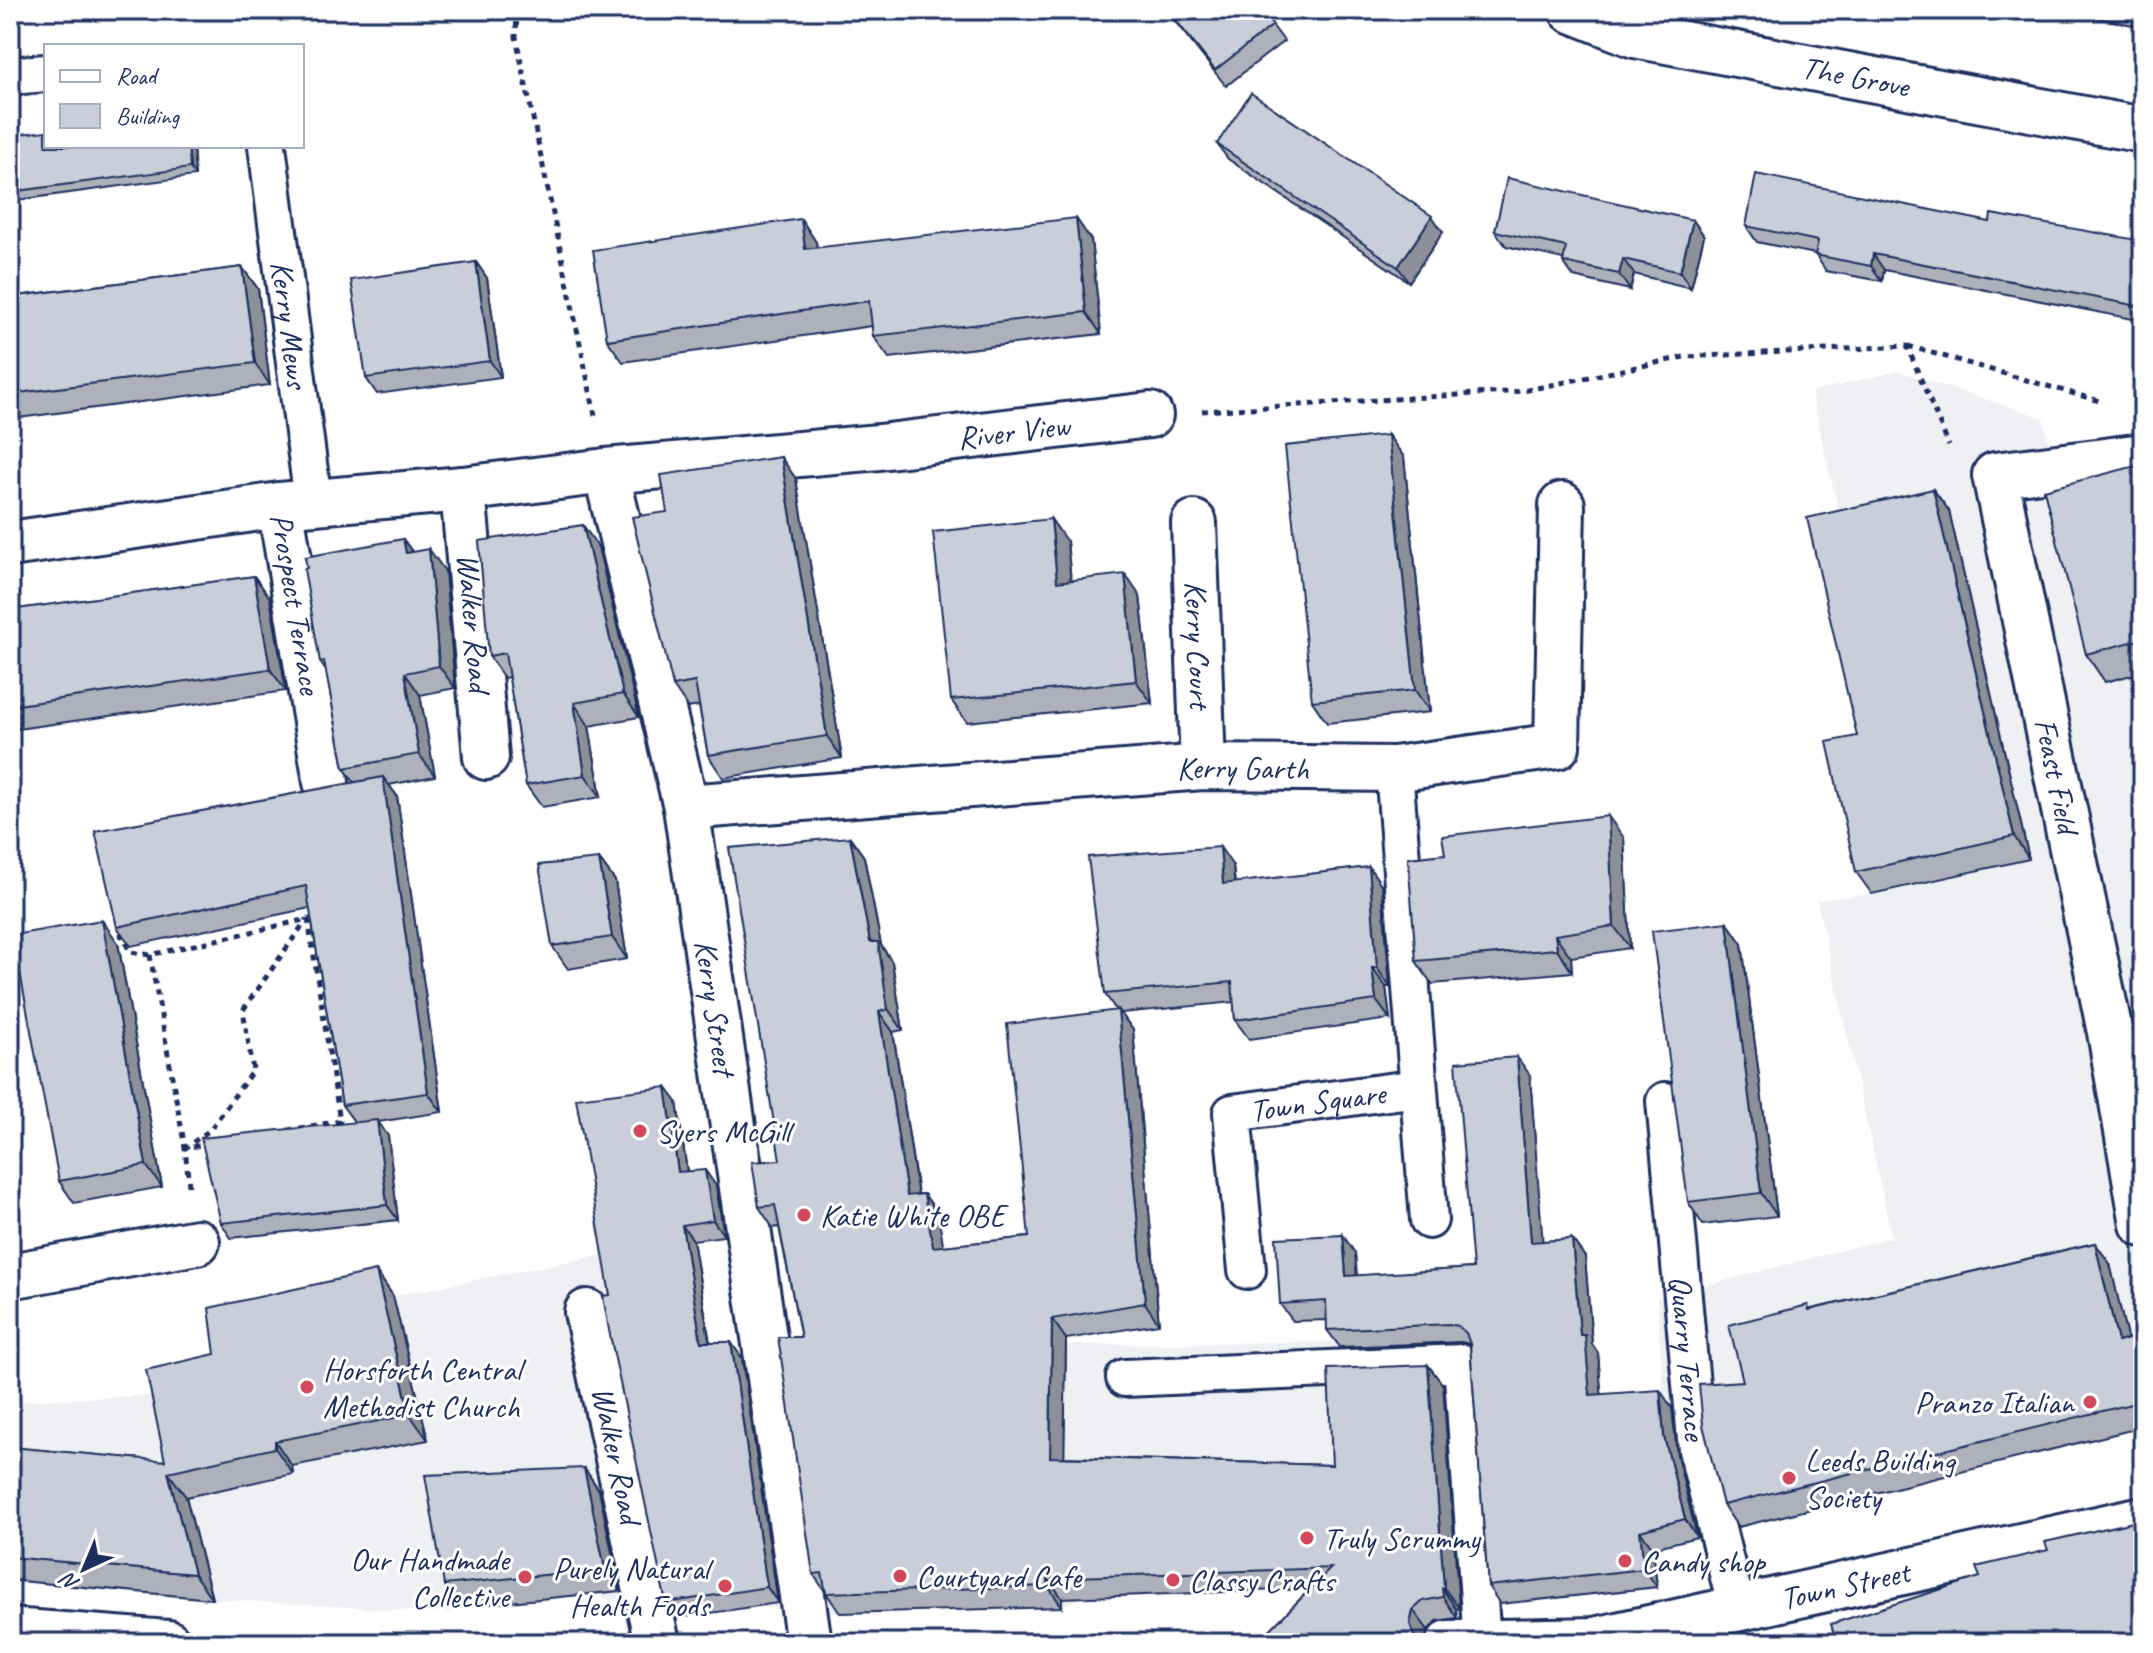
<svg xmlns="http://www.w3.org/2000/svg" width="2153" height="1653" viewBox="0 0 2153 1653" font-family="Caveat,sans-serif">
<style>
.built{fill:#eff0f4}
.lines{fill:none;stroke-linecap:round;stroke-linejoin:round}
.lane-casing{stroke:#1b2f5e;stroke-width:42}
.street-casing{stroke:#1b2f5e;stroke-width:50}
.path{stroke:#1b2f5e;stroke-width:5;stroke-dasharray:6 6;stroke-linecap:butt}
.lane{stroke:#fff;stroke-width:36}
.street{stroke:#fff;stroke-width:44}
.wall{fill:#aeb1bb;stroke:#1b2f5e;stroke-width:2}
.shaded-wall{fill:#8d9099;stroke:#1b2f5e;stroke-width:2}
.building{fill:#caceda;stroke:#1b2f5e;stroke-width:2}
.poi-dot{fill:#d1495b;stroke:#fff;stroke-width:3}
.labels{text-anchor:middle;dominant-baseline:central;stroke-width:6;stroke-linejoin:round;paint-order:stroke}
.street-label{font-size:32px;fill:#1b2f5e;stroke:#fff}
.poi-label{font-size:32px;fill:#1b2f5e;stroke:#fff;text-anchor:start}
</style>
<rect width="100%" height="100%" fill="#fff"/>
<filter id="ink" filterUnits="userSpaceOnUse"><feTurbulence type="fractalNoise" baseFrequency=".0125" numOctaves="2"/><feDisplacementMap in="SourceGraphic" scale="16" xChannelSelector="R" yChannelSelector="G"/><feConvolveMatrix kernelMatrix="1 2 1 2 8 2 1 2 1" color-interpolation-filters="sRGB"/></filter>
<g filter="url(#ink)">
<polygon class="built" points="1898,371 2044,418 2063,518 2143,497 2143,1427 1730,1529 1653,1545 1657,1587 1514,1602 1445,1592 1269,1591 1080,1597 1062,1607 840,1613 752,1607 666,1620 593,1594 460,1607 451,1613 212,1599 10,1580 10,1401 164,1395 393,1296 611,1253 714,1368 794,1357 1066,1345 1392,1341 1489,1336 1497,1420 1664,1408 1657,1298 1892,1237 1817,900 1871,894 1872,758 1844,535 1811,392"/>
<g class="lines">
<defs>
<g id="lane">
<polyline points="10,76 46,73"/>
<path id="s1" d="M267 146 313 502"/>
<polyline points="1394,769 1429,1220"/>
<path id="s2" d="M1665 1101 1697 1450 1737 1609"/>
<path id="s3" d="M1247 1270 1232 1113 1418 1088"/>
<polyline points="1125,1378 1462,1363 1482,1642"/>
</g>
<g id="street">
<path id="s4" d="M1572 10 1635 35 2143 130"/>
<path id="s5" d="M2143 456 1995 475 2110 1032 2143 1224"/>
<path id="s6" d="M606 471 686 807 809 1643"/>
<path id="s7" d="M463 489 486 757"/>
<path id="s8" d="M280 505 326 782"/>
<path id="s9" d="M1194 523 1203 767"/>
<path id="s10" d="M10 544 280 505 463 489 606 471 879 447 1150 415"/>
<path id="s11" d="M686 807 1203 767 1394 769 1557 746 1562 505"/>
<polyline points="10,1276 197,1242"/>
<path id="s12" d="M587 1312 657 1643"/>
<polyline points="10,1631 168,1643"/>
<path id="s13" d="M1449 1643 1595 1640 2143 1519"/>
</g>
</defs>
<use href="#lane" class="lane-casing"/>
<use href="#street" class="street-casing"/>
<g class="path">
<polyline points="517,10 516,37 595,415"/>
<polyline points="1908,346 2103,402"/>
<polyline points="1202,411 1523,391 1684,357 1907,346 1949,446"/>
<polygon points="308,919 340,1121 185,1148 150,955"/>
<polyline points="107,937 122,935 130,952 150,955"/>
<polyline points="10,952 22,950"/>
<polyline points="189,1186 185,1148 210,1130 253,1070 243,1010 307,919"/>
</g>
<use href="#lane" class="lane"/>
<use href="#street" class="street"/>
</g>
<g class="wall">
<polygon points="1166,10 1261,10 1284,41 1226,86"/>
<polygon points="2052,10 2143,10 2143,27 2097,18"/>
<polygon points="10,140 46,146 193,146 195,176 10,201"/>
<polygon points="1217,144 1443,232 1409,282 1228,159"/>
<polygon points="801,219 816,242 817,248 1091,240 1101,334 889,358 873,336 872,326 623,362 607,340"/>
<polygon points="1693,220 1704,236 1691,288 1634,274 1630,290 1574,277 1563,262 1563,259 1506,246 1495,231"/>
<polygon points="1990,222 2143,241 2143,321 1884,270 1882,281 1826,271 1815,254 1757,242 1746,226"/>
<polygon points="476,262 487,278 501,377 377,394 366,378"/>
<polygon points="242,267 258,289 270,385 10,419 10,297"/>
<polygon points="1388,435 1404,457 1430,712 1327,723 1312,701"/>
<polygon points="2143,464 2143,672 2105,682 2086,654"/>
<polygon points="796,479 842,758 723,778 708,755 699,706 688,708 673,686 667,512"/>
<polygon points="1933,489 1949,511 2029,859 1872,894 1856,872 1857,736"/>
<polygon points="403,539 412,552 445,571 455,688 420,695 435,776 389,785 397,796 442,1112 378,1122 388,1136 398,1220 231,1238 221,1223 355,1123 342,1105 310,908 131,946 117,927 354,782 344,768 326,671 320,662"/>
<polygon points="1067,542 1071,580 1140,596 1152,703 967,722 951,700"/>
<polygon points="598,547 639,717 589,726 601,797 542,807 526,785 509,677 504,678 489,656"/>
<polygon points="254,576 270,598 286,691 10,730 10,610"/>
<polygon points="850,837 864,857 881,945 892,962 903,1030 893,1032 918,1194 924,1194 938,1214 943,1246 1029,1237 1116,1010 1105,994 1233,866 1235,883 1369,867 1382,886 1390,987 1386,987 1390,1019 1249,1039 1235,1020 1234,1002 1121,1013 1133,1030 1159,1324 1066,1339 1064,1457 1332,1465 1428,1365 1443,1385 1459,1608 1456,1609 1457,1618 1437,1621 1428,1630 1424,1643 1257,1643 1310,1589 1062,1598 1062,1607 840,1613 813,1574 801,1337 779,1227 773,1228 759,1207 780,1160"/>
<polygon points="1624,838 1630,948 1571,957 1572,972 1432,984 1416,961"/>
<polygon points="599,859 615,881 627,959 568,969 552,946"/>
<polygon points="1727,922 1742,944 1777,1216 1703,1225 1688,1202"/>
<polygon points="118,943 162,1187 74,1203 59,1181"/>
<polygon points="1530,1075 1542,1241 1572,1239 1585,1257 1592,1344 1598,1353 1601,1394 1672,1408 1677,1455 1697,1537 1653,1548 1657,1587 1500,1604 1488,1586 1470,1344 1461,1342 1340,1347 1327,1330 1327,1320 1293,1321 1280,1304 1355,1253 1357,1276 1473,1268"/>
<polygon points="677,1102 687,1171 716,1186 724,1236 693,1240 710,1342 742,1358 778,1603 677,1618 666,1603 610,1295"/>
<polygon points="2095,1243 2110,1264 2127,1339 2143,1335 2143,1427 1738,1527 1723,1505 1811,1309"/>
<polygon points="376,1271 393,1296 428,1440 292,1466 293,1474 186,1497 212,1599 10,1580 10,1447 165,1461 215,1354"/>
<polygon points="584,1468 599,1490 620,1591 459,1607 444,1585"/>
</g>
<g class="shaded-wall">
<polygon points="188,146 193,146 195,176 190,168"/>
<polygon points="1432,216 1443,232 1409,282 1398,267"/>
<polygon points="1076,218 1091,240 1101,334 1086,312"/>
<polygon points="801,219 816,242 820,271 805,249"/>
<polygon points="1693,220 1704,236 1691,288 1680,272"/>
<polygon points="1873,254 1884,270 1882,281 1871,266"/>
<polygon points="1623,259 1634,274 1630,290 1619,274"/>
<polygon points="476,262 487,278 501,377 490,361"/>
<polygon points="242,267 258,289 270,385 255,363"/>
<polygon points="1388,435 1404,457 1430,712 1415,690"/>
<polygon points="781,457 796,479 842,758 827,736"/>
<polygon points="1933,489 1949,511 2029,859 2014,836"/>
<polygon points="1051,519 1067,542 1073,604 1057,582"/>
<polygon points="583,525 598,547 639,717 623,694"/>
<polygon points="403,539 419,561 406,553"/>
<polygon points="429,549 445,571 455,688 439,666"/>
<polygon points="1125,574 1140,596 1152,703 1136,681"/>
<polygon points="254,576 270,598 286,691 270,669"/>
<polygon points="405,673 420,695 435,776 419,754"/>
<polygon points="574,703 589,726 601,797 585,775"/>
<polygon points="383,777 397,796 442,1112 428,1093"/>
<polygon points="1608,816 1624,838 1630,948 1614,926"/>
<polygon points="850,837 864,857 881,945 892,962 903,1030 888,1009 870,942"/>
<polygon points="1220,847 1233,866 1236,903 1223,884"/>
<polygon points="599,859 615,881 627,959 612,937"/>
<polygon points="1369,867 1382,886 1390,987 1377,968"/>
<polygon points="102,920 118,943 162,1187 146,1165"/>
<polygon points="1727,922 1742,944 1777,1216 1761,1193"/>
<polygon points="1555,935 1571,957 1572,972 1557,949"/>
<polygon points="1372,968 1386,987 1390,1019 1376,1000"/>
<polygon points="1118,1010 1133,1030 1159,1324 1145,1303"/>
<polygon points="879,1012 893,1032 921,1216 907,1196"/>
<polygon points="1517,1057 1530,1075 1544,1260 1531,1242"/>
<polygon points="666,1087 677,1102 689,1187 678,1172"/>
<polygon points="377,1120 388,1136 398,1220 387,1205"/>
<polygon points="705,1170 716,1186 724,1236 713,1220"/>
<polygon points="924,1194 938,1214 947,1268 933,1247"/>
<polygon points="682,1225 693,1240 712,1358 701,1342"/>
<polygon points="1343,1235 1355,1253 1358,1294 1346,1276"/>
<polygon points="1572,1239 1585,1257 1592,1344 1598,1353 1603,1412 1590,1395 1580,1335"/>
<polygon points="2095,1243 2110,1264 2133,1363 2118,1342"/>
<polygon points="376,1271 393,1296 428,1440 410,1415"/>
<polygon points="1052,1319 1066,1339 1064,1477 1050,1457"/>
<polygon points="731,1342 742,1358 778,1603 767,1587"/>
<polygon points="1428,1365 1443,1385 1459,1608 1444,1588"/>
<polygon points="1660,1390 1672,1408 1677,1455 1697,1537 1685,1519 1664,1437"/>
<polygon points="275,1441 292,1466 293,1474 275,1448"/>
<polygon points="584,1468 599,1490 620,1591 605,1569"/>
<polygon points="168,1472 186,1497 212,1599 194,1574"/>
<polygon points="1640,1531 1653,1548 1657,1587 1644,1569"/>
<polygon points="1048,1578 1062,1598 1062,1607 1048,1586"/>
<polygon points="1442,1588 1456,1609 1457,1618 1443,1597"/>
<polygon points="1413,1610 1428,1630 1424,1643 1419,1643 1414,1636 1410,1624"/>
</g>
<g class="building">
<polygon points="1168,10 1261,10 1273,25 1215,70"/>
<polygon points="2126,10 2143,10 2143,13"/>
<polygon points="1251,93 1432,216 1398,267 1217,144"/>
<polygon points="46,131 46,146 188,146 190,168 10,192 10,140 21,138 20,134"/>
<polygon points="1756,174 1990,222 1991,214 2143,241 2143,307 1873,254 1871,266 1815,255 1818,241 1746,226"/>
<polygon points="1507,178 1693,220 1680,272 1623,259 1619,274 1563,262 1566,247 1495,231"/>
<polygon points="1076,218 1086,312 873,336 869,301 607,340 593,250 801,219 805,249"/>
<polygon points="476,262 490,361 366,378 351,280"/>
<polygon points="242,267 255,363 10,394 10,297"/>
<polygon points="1388,435 1415,690 1312,701 1285,446"/>
<polygon points="781,457 827,736 708,755 695,682 673,686 632,517 667,512 661,475"/>
<polygon points="2143,464 2143,639 2086,654 2044,490"/>
<polygon points="1933,489 2014,836 1856,872 1827,742 1857,736 1807,518"/>
<polygon points="1051,519 1057,582 1125,574 1136,681 951,700 933,532"/>
<polygon points="583,525 623,694 574,703 585,775 526,785 505,653 489,656 479,541"/>
<polygon points="403,539 406,553 429,549 439,666 405,673 419,754 344,768 324,661 320,662 304,569 307,568 305,557"/>
<polygon points="254,576 270,669 10,706 10,610"/>
<polygon points="383,777 428,1093 342,1105 306,886 117,927 95,831"/>
<polygon points="1608,816 1614,926 1555,935 1557,949 1416,961 1408,858 1445,854 1442,836"/>
<polygon points="850,837 870,942 878,942 888,1009 879,1012 907,1196 924,1194 933,1247 1029,1237 1007,1024 1118,1010 1145,1303 1052,1319 1050,1457 1332,1465 1328,1369 1428,1365 1444,1588 1442,1588 1443,1597 1423,1601 1413,1610 1410,1624 1414,1636 1421,1643 1257,1643 1331,1568 1048,1578 1048,1586 826,1593 822,1573 813,1574 778,1337 801,1337 775,1205 759,1207 752,1162 780,1160 729,848"/>
<polygon points="1220,847 1223,884 1369,867 1377,968 1372,968 1376,1000 1235,1020 1232,982 1105,994 1088,857"/>
<polygon points="599,859 612,937 552,946 539,865"/>
<polygon points="102,920 146,1165 59,1181 13,935"/>
<polygon points="1727,922 1761,1193 1688,1202 1652,931"/>
<polygon points="1517,1057 1531,1242 1572,1239 1580,1335 1585,1335 1590,1395 1660,1390 1664,1437 1685,1519 1640,1531 1644,1569 1488,1586 1470,1344 1466,1333 1458,1326 1449,1324 1327,1330 1326,1301 1280,1304 1276,1238 1343,1235 1346,1276 1473,1268 1456,1062"/>
<polygon points="666,1087 678,1172 705,1170 713,1220 682,1225 701,1342 731,1342 767,1587 666,1603 609,1330 603,1296 610,1295 576,1098"/>
<polygon points="377,1120 387,1205 221,1223 201,1138"/>
<polygon points="2095,1243 2118,1342 2143,1335 2143,1401 1723,1505 1703,1425 1699,1384 1743,1381 1729,1325 1808,1305 1809,1310"/>
<polygon points="376,1271 410,1415 275,1441 275,1448 168,1472 194,1574 10,1557 10,1447 165,1461 146,1370 215,1354 209,1308"/>
<polygon points="584,1468 605,1569 444,1585 425,1475"/>
<polygon points="2143,1516 2143,1643 1768,1643 1834,1635 1831,1624 1980,1577 1976,1567 2048,1550 2045,1542 2133,1522"/>
</g>
</g>
<g class="poi-dot">
<circle cx="640" cy="1131" r="8"/>
<circle cx="804" cy="1215" r="8"/>
<circle cx="307" cy="1387" r="8"/>
<circle cx="2090" cy="1402" r="8"/>
<circle cx="1789" cy="1478" r="8"/>
<circle cx="1307" cy="1538" r="8"/>
<circle cx="1625" cy="1561" r="8"/>
<circle cx="900" cy="1576" r="8"/>
<circle cx="525" cy="1577" r="8"/>
<circle cx="1173" cy="1580" r="8"/>
<circle cx="725" cy="1586" r="8"/>
</g>
<g class="labels">
<g class="street-label">
<text stroke="none"><textPath href="#s4" startOffset="292">The Grove</textPath></text>
<text stroke="none"><textPath href="#s1" startOffset="180">Kerry Mews</textPath></text>
<text stroke="none"><textPath href="#s10" startOffset="1010">River View</textPath></text>
<text stroke="none"><textPath href="#s8" startOffset="100">Prospect Terrace</textPath></text>
<text stroke="none"><textPath href="#s7" startOffset="134">Walker Road</textPath></text>
<text stroke="none"><textPath href="#s9" startOffset="122">Kerry Court</textPath></text>
<text stroke="none"><textPath href="#s11" startOffset="558">Kerry Garth</textPath></text>
<text stroke="none"><textPath href="#s5" startOffset="456">Feast Field</textPath></text>
<text stroke="none"><textPath href="#s6" startOffset="548">Kerry Street</textPath></text>
<text stroke="none"><textPath href="#s3" startOffset="244">Town Square</textPath></text>
<text stroke="none"><textPath href="#s2" startOffset="258">Quarry Terrace</textPath></text>
<text stroke="none"><textPath href="#s12" startOffset="146">Walker Road</textPath></text>
<text stroke="none"><textPath href="#s13" startOffset="402">Town Street</textPath></text>
</g>
<g class="poi-label">
<text x="656" y="1131">Syers McGill</text>
<text x="820" y="1215">Katie White OBE</text>
<text x="323" y="1369">Horsforth Central<tspan x="323" dy="37">Methodist Church</tspan></text>
<text x="2074" y="1402" text-anchor="end">Pranzo Italian</text>
<text x="1805" y="1460">Leeds Building<tspan x="1805" dy="37">Society</tspan></text>
<text x="1323" y="1538">Truly Scrummy</text>
<text x="509" y="1559" text-anchor="end">Our Handmade<tspan x="509" dy="37">Collective</tspan></text>
<text x="1641" y="1561">Candy shop</text>
<text x="709" y="1568" text-anchor="end">Purely Natural<tspan x="709" dy="37">Health Foods</tspan></text>
<text x="916" y="1576">Courtyard Cafe</text>
<text x="1189" y="1580">Classy Crafts</text>
</g>
</g>
<rect width="2153" height="1653" fill="none" stroke="#fff" stroke-width="40"/>
<rect x="20" y="20" width="2113" height="1613" fill="none" stroke="#1b2f5e" stroke-width="3" filter="url(#ink)"/>
<rect x="44" y="44" width="260" height="104" fill="#ffffff" stroke="#a4acbf" stroke-width="2"/>
<rect x="60" y="70" width="40" height="12" fill="#ffffff" stroke="#a4acbf" stroke-width="2"/>
<text x="116" y="84" font-size="24" fill="#1b2f5e">Road</text>
<rect x="60" y="104" width="40" height="24" fill="#caceda" stroke="#a4acbf" stroke-width="2"/>
<text x="116" y="124" font-size="24" fill="#1b2f5e">Building</text>
<g transform="translate(84 1569) rotate(224)" stroke="#ffffff" stroke-width="6" paint-order="stroke">
<path d="M0-6L14 30L0 20L-14 30Z" fill="#1b2f5e"/>
<text y="-12" font-size="22" font-weight="bold" text-anchor="middle" fill="#1b2f5e">N</text>
</g>
</svg>
